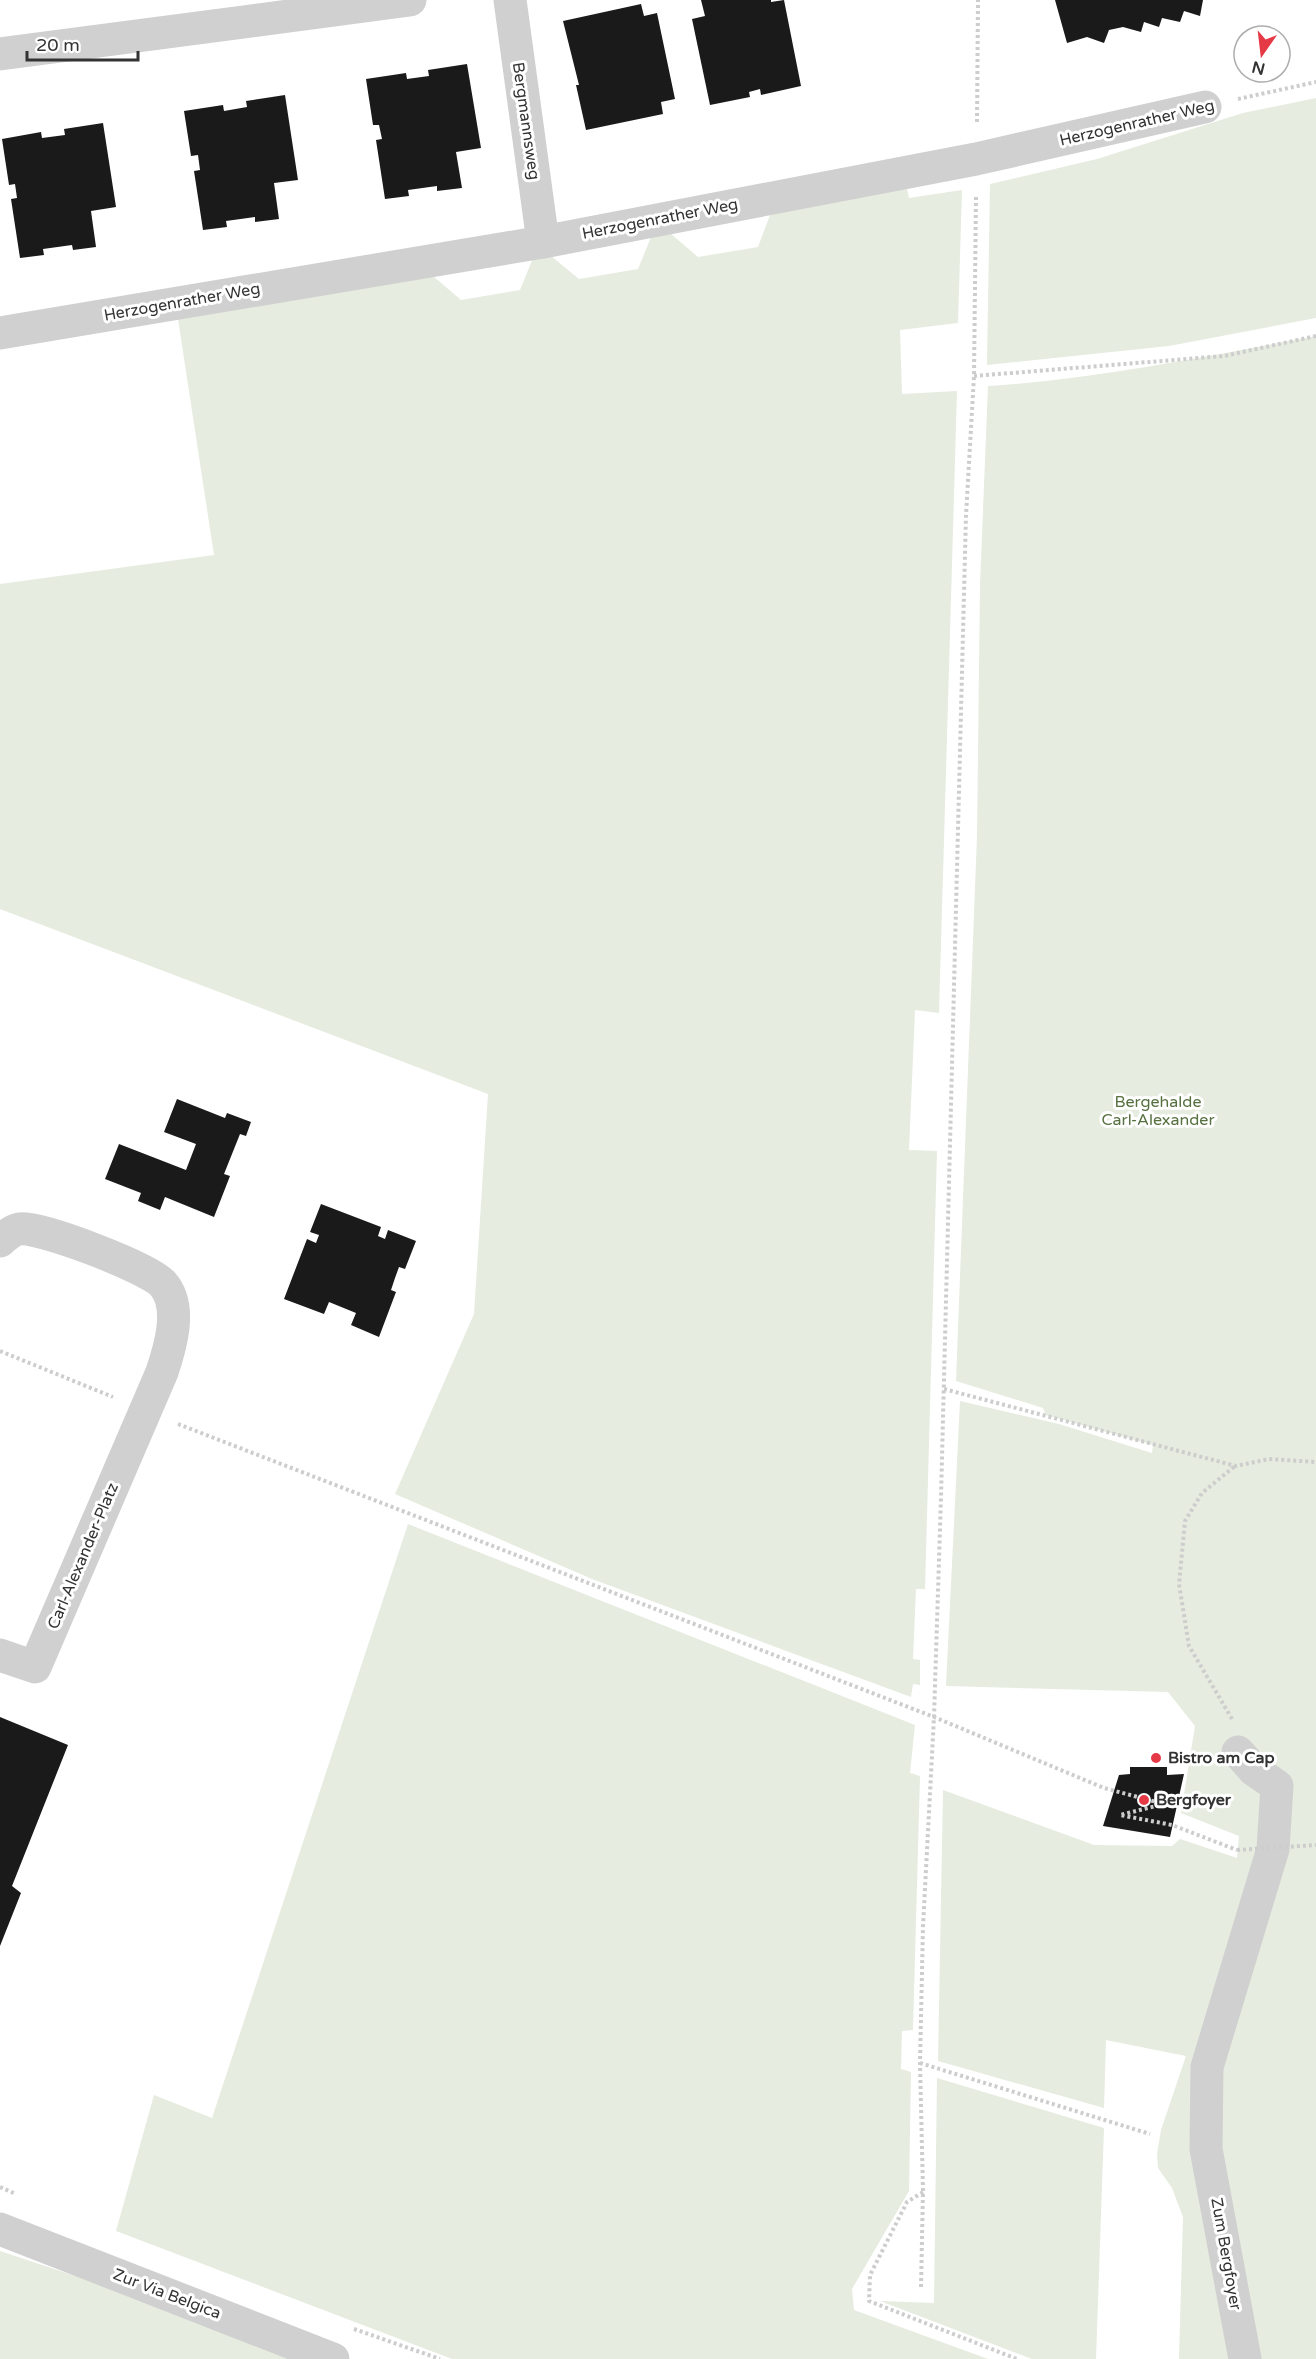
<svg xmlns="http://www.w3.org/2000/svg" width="1316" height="2359" viewBox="0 0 1316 2359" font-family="'Varela Round',sans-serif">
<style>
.green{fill:#e6ecdf}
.building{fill:#1a1a1a}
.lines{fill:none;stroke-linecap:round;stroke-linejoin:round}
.path{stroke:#cdcdcd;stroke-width:4;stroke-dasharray:3 3;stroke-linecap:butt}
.minor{stroke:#d0d0d0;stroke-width:33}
.path-bridge{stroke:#cdcdcd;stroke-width:4;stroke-dasharray:3 3;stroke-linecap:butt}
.poi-dot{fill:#e63946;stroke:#fff;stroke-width:2}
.labels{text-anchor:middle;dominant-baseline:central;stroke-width:6;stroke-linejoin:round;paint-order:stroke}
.street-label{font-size:16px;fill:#333;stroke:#fff}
.park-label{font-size:16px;fill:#56703f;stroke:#fff}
.poi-label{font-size:16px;font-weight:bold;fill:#333;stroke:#fff;text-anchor:start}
</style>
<rect width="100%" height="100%" fill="#fff"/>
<g class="green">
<polygon points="1316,98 1316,318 1169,346 987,365 990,184 1097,159 1243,113"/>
<polygon points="906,184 909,198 962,190 958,323 900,330 902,394 957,391 939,1013 915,1010 909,1150 937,1151 925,1589 916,1589 913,1659 920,1660 920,1685 913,1684 911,1697 592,1579 395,1494 474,1314 488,1094 0,909 0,584 214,555 178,319 433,276 461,300 520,290 533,258 550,255 579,279 638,269 651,237 670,233 698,257 758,247 770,215"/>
<path d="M1316 336V2359H1179L1183 2217 1172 2188 1158 2168 1157 2154 1161 2130 1186 2056 1106 2040 1104 2108 938 2061 943 1790 1094 1845 1172 1846 1180 1839 1237 1858 1239 1836 1181 1813 1195 1726 1168 1692 946 1686 960 1401 1059 1424 1152 1453 1153 1445 1046 1415 1043 1408 956 1381 977 836 980 585 988 386C1098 379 1207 356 1316 336Z"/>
<polygon points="408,1524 915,1725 910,1773 920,1776 913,2030 902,2031 901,2069 911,2072 909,2191 852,2289 854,2310 988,2359 452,2359 116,2231 154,2095 212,2118"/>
<polygon points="937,2078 1104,2128 1096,2359 1032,2359 880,2301 934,2303"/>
<polygon points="0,2251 166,2306 300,2359 0,2359"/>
</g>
<g class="building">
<polygon points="701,0 771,0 771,2 784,0 801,86 761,95 760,89 749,92 750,97 710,105 692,19 705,16"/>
<polygon points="1055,0 1203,0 1200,16 1184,11 1180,22 1162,18 1159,27 1144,22 1141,32 1123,27 1109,30 1104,43 1087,37 1067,43"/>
<polygon points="641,4 644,16 657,13 675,99 661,102 663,114 586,130 576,85 579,85 563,21"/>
<polygon points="467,64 481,148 456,152 462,188 437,191 437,186 408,190 409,196 385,199 376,140 382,139 379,125 373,125 366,79 406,73 407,79 429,76 428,70"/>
<polygon points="285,95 298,180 274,183 279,219 255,222 255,217 226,221 227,227 203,230 194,171 200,170 198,155 191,156 184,111 223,105 224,111 247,107 246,101"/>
<polygon points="103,123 116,207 91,211 96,247 73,250 72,245 43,249 44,255 20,258 11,199 17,198 15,184 9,185 2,139 41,132 42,138 65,135 64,129"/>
<polygon points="177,1099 225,1118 227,1113 251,1122 246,1136 240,1134 224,1174 230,1176 214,1217 165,1197 160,1210 138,1201 141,1193 105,1179 119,1144 186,1170 196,1144 164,1132"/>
<polygon points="321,1204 381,1227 378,1236 385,1239 388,1230 416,1241 405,1269 399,1267 395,1278 391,1290 396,1292 379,1337 351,1325 356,1313 329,1302 324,1314 284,1299 307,1239 316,1243 319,1235 310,1232"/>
<polygon points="0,1717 68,1745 12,1886 21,1893 0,1946"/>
<polygon points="1130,1767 1167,1767 1167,1775 1184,1774 1170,1837 1103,1826 1119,1775 1130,1774"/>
</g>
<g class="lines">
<g class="path">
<polyline points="1238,99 1316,82"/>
<polyline points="977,122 978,0"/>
<polyline points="974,376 1224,356 1316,336"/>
<polyline points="0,1351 113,1397"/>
<polyline points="944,1389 1236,1466 1269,1459 1316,1462"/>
<polyline points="178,1424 934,1717 1104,1788 1164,1804 1120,1815 1172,1825 1237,1850"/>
<polyline points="1232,1719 1189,1646 1179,1584 1185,1521 1202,1493 1235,1466"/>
<polyline points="920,2063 1150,2134"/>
<polyline points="0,2187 16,2194"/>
<polyline points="923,2192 907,2202 870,2275 869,2301 1017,2359"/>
<polyline points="921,2287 923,2191 920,2063 923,1927 934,1717 941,1497 966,515 974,376 976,195"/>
<polyline points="354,2329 440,2359"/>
</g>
<g class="minor">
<polyline points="510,0 543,242"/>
<polyline points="0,54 410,0"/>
<polyline points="0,333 543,242 976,159 1205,107"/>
<path d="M0 1241C4 1237 13 1230 19 1229 40 1226 149 1268 163 1284 183 1307 170 1348 162 1372L35 1667 0 1655"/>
<polyline points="1238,1752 1254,1770 1277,1786 1273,1849 1207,2067 1206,2149 1245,2359"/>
<polyline points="0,2229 333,2359"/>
</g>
<polyline class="path-bridge" points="1237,1850 1316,1845"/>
</g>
<g class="poi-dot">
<circle cx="1156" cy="1758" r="6"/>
<circle cx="1144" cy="1800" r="6"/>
</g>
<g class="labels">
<g class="street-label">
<text transform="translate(526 121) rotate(82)">Bergmannsweg</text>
<text transform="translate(1137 123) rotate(-13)">Herzogenrather Weg</text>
<text transform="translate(660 219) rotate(-11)">Herzogenrather Weg</text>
<text transform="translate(182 302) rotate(-10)">Herzogenrather Weg</text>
<text transform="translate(83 1556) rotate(-67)">Carl-Alexander-Platz</text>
<text transform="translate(1226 2254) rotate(80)">Zum Bergfoyer</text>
<text transform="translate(167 2294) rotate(21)">Zur Via Belgica</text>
</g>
<g class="park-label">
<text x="1158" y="1102">Bergehalde<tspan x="1158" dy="18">Carl-Alexander</tspan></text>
</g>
<g class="poi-label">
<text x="1168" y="1758">Bistro am Cap</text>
<text x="1156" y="1800">Bergfoyer</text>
</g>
</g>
<g transform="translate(1262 54) rotate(194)"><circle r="28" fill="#ffffff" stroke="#adadad" stroke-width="1.5"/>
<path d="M0-4.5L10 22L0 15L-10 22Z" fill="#e63946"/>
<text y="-9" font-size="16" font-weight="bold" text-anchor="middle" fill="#333333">N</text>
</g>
<path d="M27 51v9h111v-9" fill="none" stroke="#333333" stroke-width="3"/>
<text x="36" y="51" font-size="18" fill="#333333" stroke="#ffffff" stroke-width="4.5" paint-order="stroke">20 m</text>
</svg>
